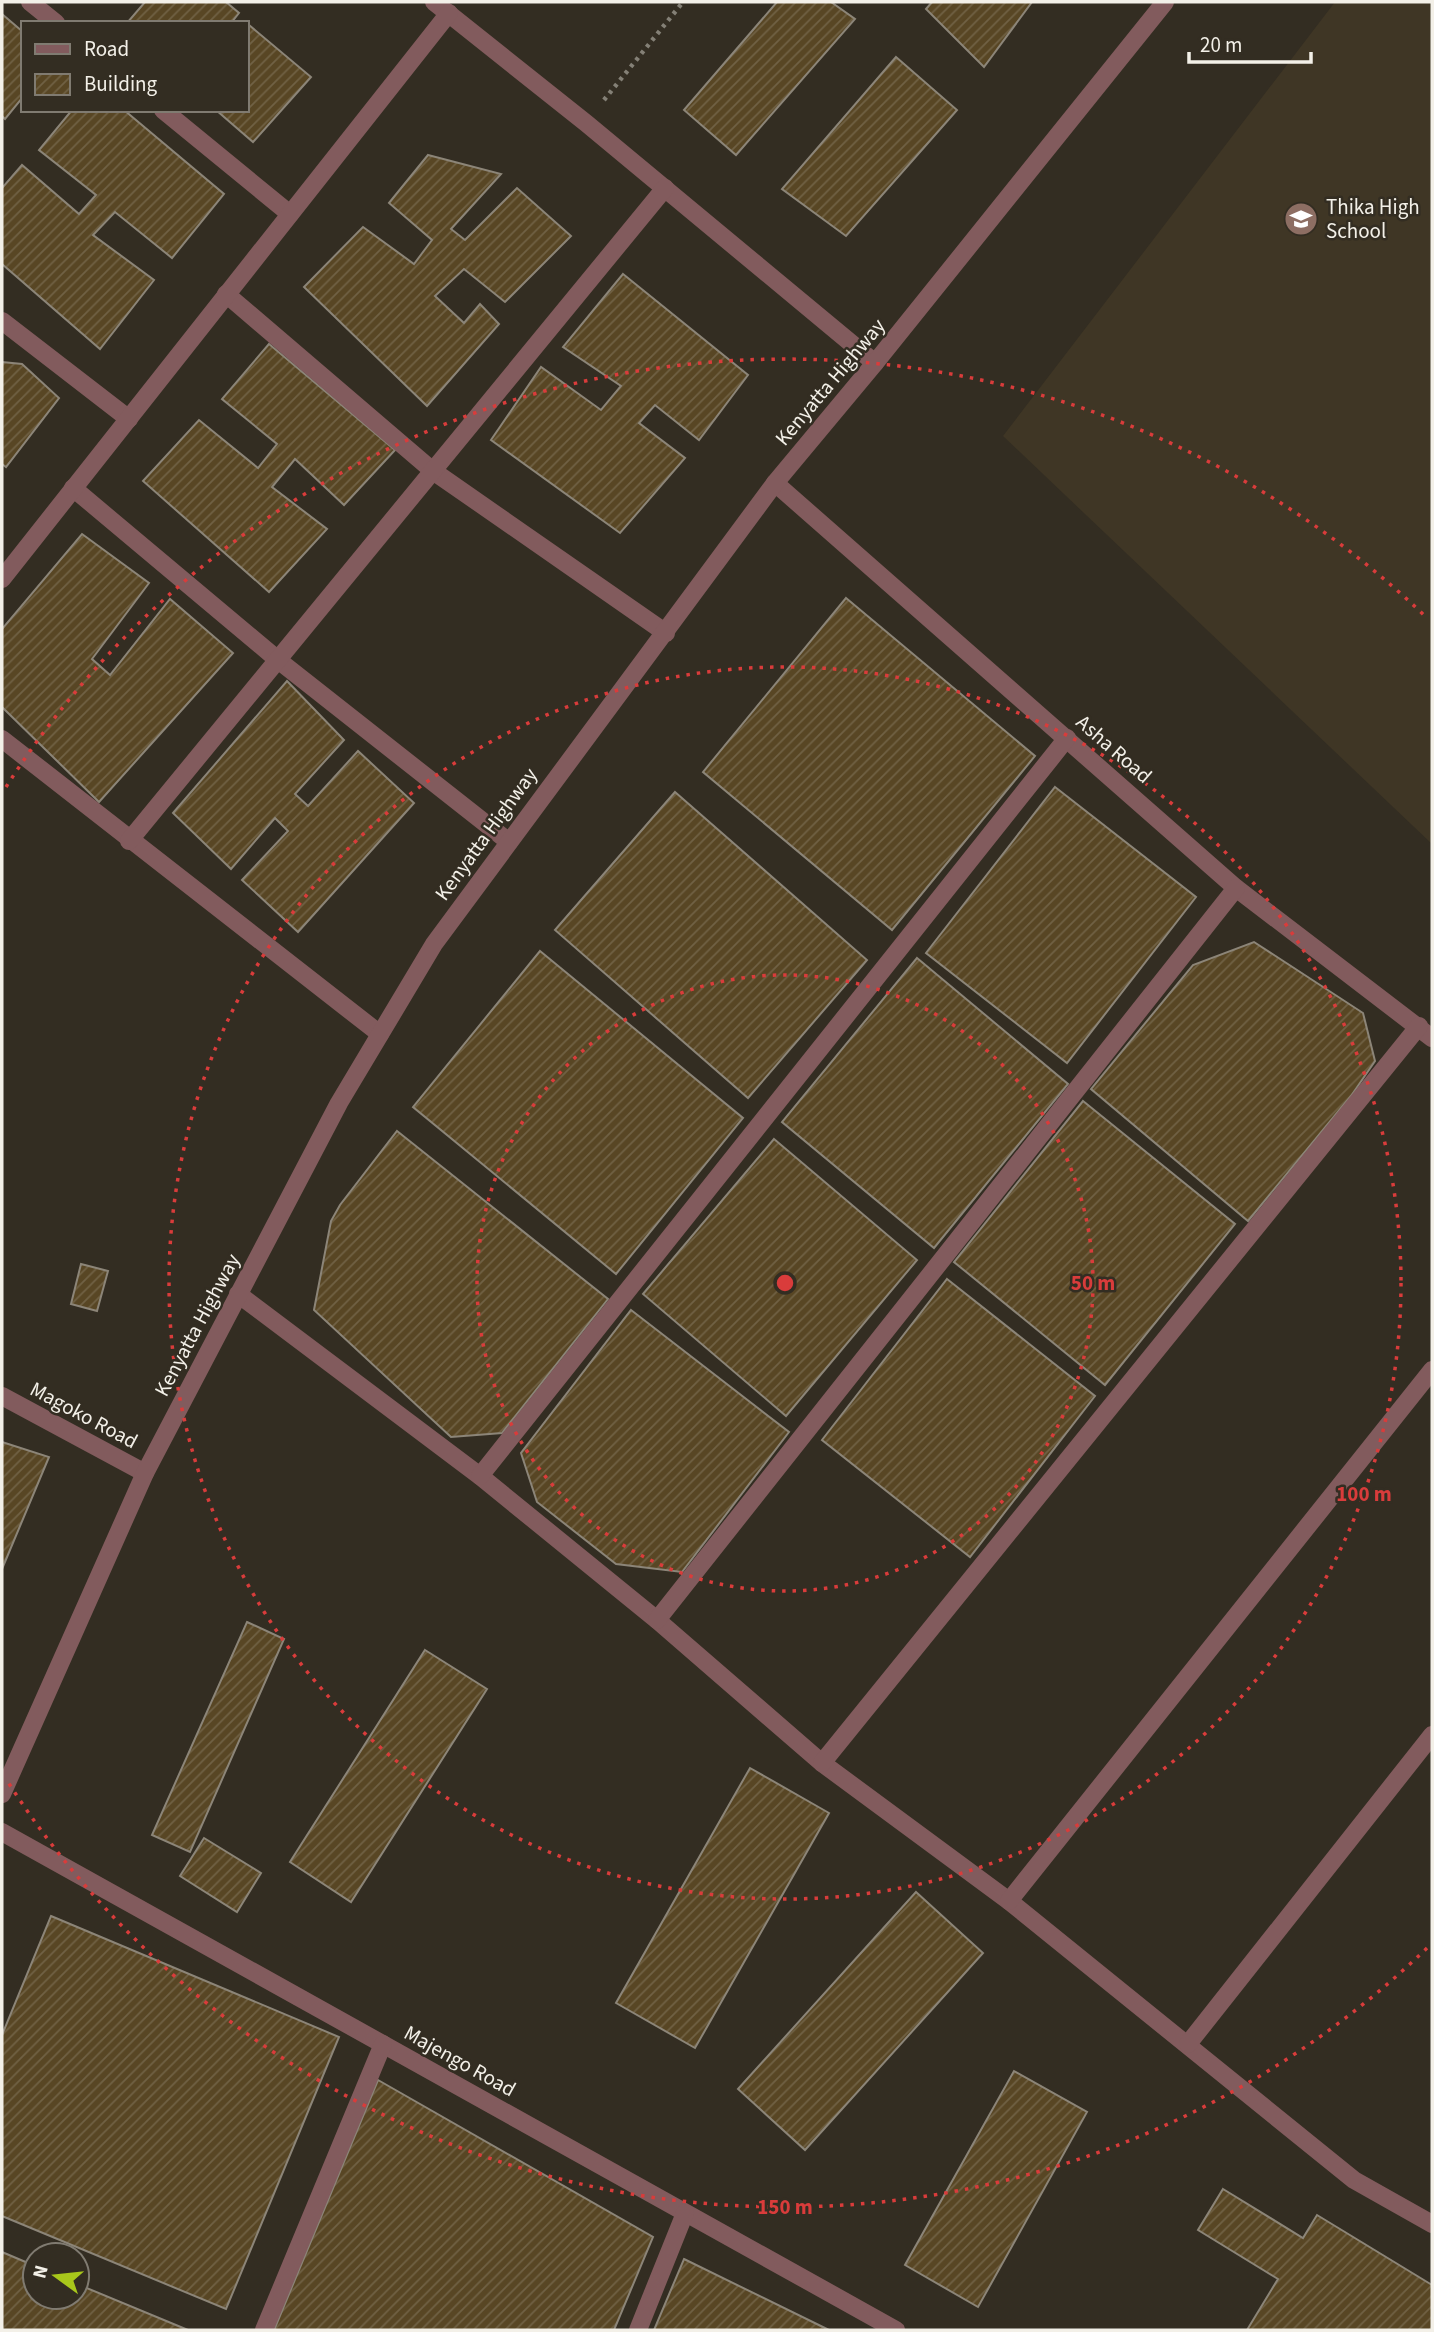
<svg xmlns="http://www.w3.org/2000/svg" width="1434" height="2332" viewBox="0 0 1434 2332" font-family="'Source Sans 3',sans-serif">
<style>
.built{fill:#3f3625}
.building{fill:url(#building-hatch);stroke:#8c8578;stroke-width:2}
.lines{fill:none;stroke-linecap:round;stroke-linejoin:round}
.path{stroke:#848076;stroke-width:4.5;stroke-dasharray:3.5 5;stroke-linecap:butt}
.street{stroke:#825b5d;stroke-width:18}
.ring{fill:none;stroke:#d93c3b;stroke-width:3.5;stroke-dasharray:3.5 7}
.labels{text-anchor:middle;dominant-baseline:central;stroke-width:5;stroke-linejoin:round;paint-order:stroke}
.poi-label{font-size:21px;fill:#f3f0e8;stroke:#332d22;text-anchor:start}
.street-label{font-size:21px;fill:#f3f0e8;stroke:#332d22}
.centre{fill:#d93c3b;stroke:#332d22;stroke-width:3.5}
.ring-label{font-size:21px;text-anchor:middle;font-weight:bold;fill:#d93c3b;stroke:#332d22;stroke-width:5;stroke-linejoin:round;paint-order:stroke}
</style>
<defs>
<pattern id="building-hatch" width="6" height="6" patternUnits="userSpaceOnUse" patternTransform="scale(1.75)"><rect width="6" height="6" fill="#584624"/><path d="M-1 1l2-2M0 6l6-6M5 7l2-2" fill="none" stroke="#706144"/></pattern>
</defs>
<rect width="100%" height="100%" fill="#332d22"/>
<polygon class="built" points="1335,2 1432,2 1432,844 1003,436"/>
<g class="building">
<polygon points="145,2 226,2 239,13 231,23 127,23"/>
<polygon points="777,2 831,2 855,19 736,155 684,110"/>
<polygon points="932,2 1032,2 984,67 926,9"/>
<polygon points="2,14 23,32 23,97 5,119 2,116"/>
<polygon points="249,25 311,77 253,142 216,110 247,110 247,28"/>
<polygon points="896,57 957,110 846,236 782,189"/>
<polygon points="72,110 124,110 224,194 172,258 115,212 93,235 154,280 100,349 2,264 2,188 22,165 79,214 96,195 39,150"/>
<polygon points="428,155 501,174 451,229 465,240 517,188 571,236 505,302 464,269 435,296 464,323 480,304 499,324 427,406 304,287 363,227 414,264 432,240 389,203"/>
<polygon points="623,274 748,375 699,440 655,405 639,423 685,458 620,533 491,440 541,367 601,410 621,386 563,347"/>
<polygon points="269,344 395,450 344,505 295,459 272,487 327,529 269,592 143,481 199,420 258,468 277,444 222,399"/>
<polygon points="2,362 22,364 59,398 6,467 2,464"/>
<polygon points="82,534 149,583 92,659 110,675 170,599 233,653 99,802 2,707 2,629"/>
<polygon points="846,598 1035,756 892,930 703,772"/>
<polygon points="287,681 344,740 295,794 308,806 358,751 414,803 298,932 242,880 288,831 275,818 231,869 173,813"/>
<polygon points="1055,787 1196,897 1067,1063 926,953"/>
<polygon points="675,792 867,960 748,1098 555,930"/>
<polygon points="1254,942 1363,1013 1375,1061 1351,1096 1248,1221 1091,1089 1193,965"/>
<polygon points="540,951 743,1118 616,1274 413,1107"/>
<polygon points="917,958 1068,1084 934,1248 782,1122"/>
<polygon points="1083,1101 1235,1224 1105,1385 954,1262"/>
<polygon points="397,1131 608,1299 502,1433 451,1437 314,1310 331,1221 340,1205"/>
<polygon points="774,1139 917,1260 786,1416 643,1294"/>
<polygon points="81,1264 108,1271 97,1311 71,1304"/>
<polygon points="947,1279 1095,1396 970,1557 822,1440"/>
<polygon points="631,1310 789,1432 682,1572 616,1564 537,1502 521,1453"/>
<polygon points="2,1442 49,1457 2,1569"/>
<polygon points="247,1622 284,1639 190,1852 152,1835"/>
<polygon points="425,1650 487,1689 351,1902 290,1862"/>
<polygon points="750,1768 829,1813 695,2048 616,2003"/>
<polygon points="204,1838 261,1873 237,1912 180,1876"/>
<polygon points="916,1892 983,1953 805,2150 738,2089"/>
<polygon points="51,1916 339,2037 226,2309 2,2216 2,2035"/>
<polygon points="1014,2071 1087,2112 978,2307 905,2265"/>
<polygon points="378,2080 653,2237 614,2330 274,2330"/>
<polygon points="1223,2189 1303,2238 1317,2215 1432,2285 1432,2330 1247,2330 1278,2279 1198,2230"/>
<polygon points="2,2252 35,2266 35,2297 77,2297 77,2284 188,2330 2,2330"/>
<polygon points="684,2259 829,2330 654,2330"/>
</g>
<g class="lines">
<polyline class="path" points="604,100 683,2"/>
<g class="street">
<polyline points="30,2 56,23"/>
<polyline points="434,2 586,123 875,363"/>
<polyline points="163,110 290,214"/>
<polyline points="226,294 433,471 666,633"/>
<polyline points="2,321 129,419"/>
<polyline points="775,483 1236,888 1432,1038"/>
<polyline points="73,488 278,660 509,842"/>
<polyline points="2,579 449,13"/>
<polyline points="2,739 380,1034"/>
<polyline points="129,841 665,188"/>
<polyline points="238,1294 480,1476 657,1620 822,1763 1009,1901 1354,2180 1432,2224"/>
<polyline points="2,1396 145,1473"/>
<polyline points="480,1476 1067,738"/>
<polyline points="657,1620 1236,888"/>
<polyline points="822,1763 1419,1026"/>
<polyline points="2,1794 145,1473 339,1103 434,944 775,483 875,363 1165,2"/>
<polyline points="2,1832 896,2330"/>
<polyline points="1009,1901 1432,1370"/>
<polyline points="1188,2044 1432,1735"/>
<polyline points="264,2330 383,2044"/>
<polyline points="638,2330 685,2213"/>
</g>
</g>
<g class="ring">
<circle cx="785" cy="1283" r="308"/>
<circle cx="785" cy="1283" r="616"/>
<path d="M1427 1948A924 924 0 0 1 6 1779M6 787A924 924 0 0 1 1427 618"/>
</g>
<defs>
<symbol id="school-disc" viewBox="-11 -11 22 22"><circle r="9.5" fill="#8d6e63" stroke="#332d22"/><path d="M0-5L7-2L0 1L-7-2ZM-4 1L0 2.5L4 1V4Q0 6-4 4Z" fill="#fff"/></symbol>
</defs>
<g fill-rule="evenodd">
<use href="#school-disc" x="1282" y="200" width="38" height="38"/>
</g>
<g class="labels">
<g class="poi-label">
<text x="1326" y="207">Thika High<tspan x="1326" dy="24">School</tspan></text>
</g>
<g class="street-label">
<text transform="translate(830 382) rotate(-50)">Kenyatta Highway</text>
<text transform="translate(1114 749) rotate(41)">Asha Road</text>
<text transform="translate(486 834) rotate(-54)">Kenyatta Highway</text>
<text transform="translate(197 1325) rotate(-62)">Kenyatta Highway</text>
<text transform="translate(84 1415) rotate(28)">Magoko Road</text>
<text transform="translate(460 2061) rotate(29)">Majengo Road</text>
</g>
</g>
<circle cx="785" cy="1283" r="10" class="centre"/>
<g class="ring-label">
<text x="1093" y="1290">50 m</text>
<text x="1364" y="1501">100 m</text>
<text x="785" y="2214">150 m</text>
</g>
<rect width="1434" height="2332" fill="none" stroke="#f3f0e8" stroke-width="7"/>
<rect x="21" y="21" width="228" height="91" fill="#332d22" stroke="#807b71" stroke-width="2"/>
<rect x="35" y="44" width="35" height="10" fill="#825b5d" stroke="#807b71" stroke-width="2"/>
<text x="84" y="56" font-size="21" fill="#f3f0e8">Road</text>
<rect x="35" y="74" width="35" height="21" fill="url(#building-hatch)" stroke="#807b71" stroke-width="2"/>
<text x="84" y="91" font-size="21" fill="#f3f0e8">Building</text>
<g transform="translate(56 2276) rotate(285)"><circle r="33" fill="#332d22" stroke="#807b71" stroke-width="2"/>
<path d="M0-5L12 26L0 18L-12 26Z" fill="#a8c71b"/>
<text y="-10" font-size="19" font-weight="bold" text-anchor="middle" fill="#f3f0e8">N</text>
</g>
<path d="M1189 52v10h122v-10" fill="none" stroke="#f3f0e8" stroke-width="3.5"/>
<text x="1200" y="52" font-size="21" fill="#f3f0e8" stroke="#332d22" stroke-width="5" paint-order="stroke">20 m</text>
</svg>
